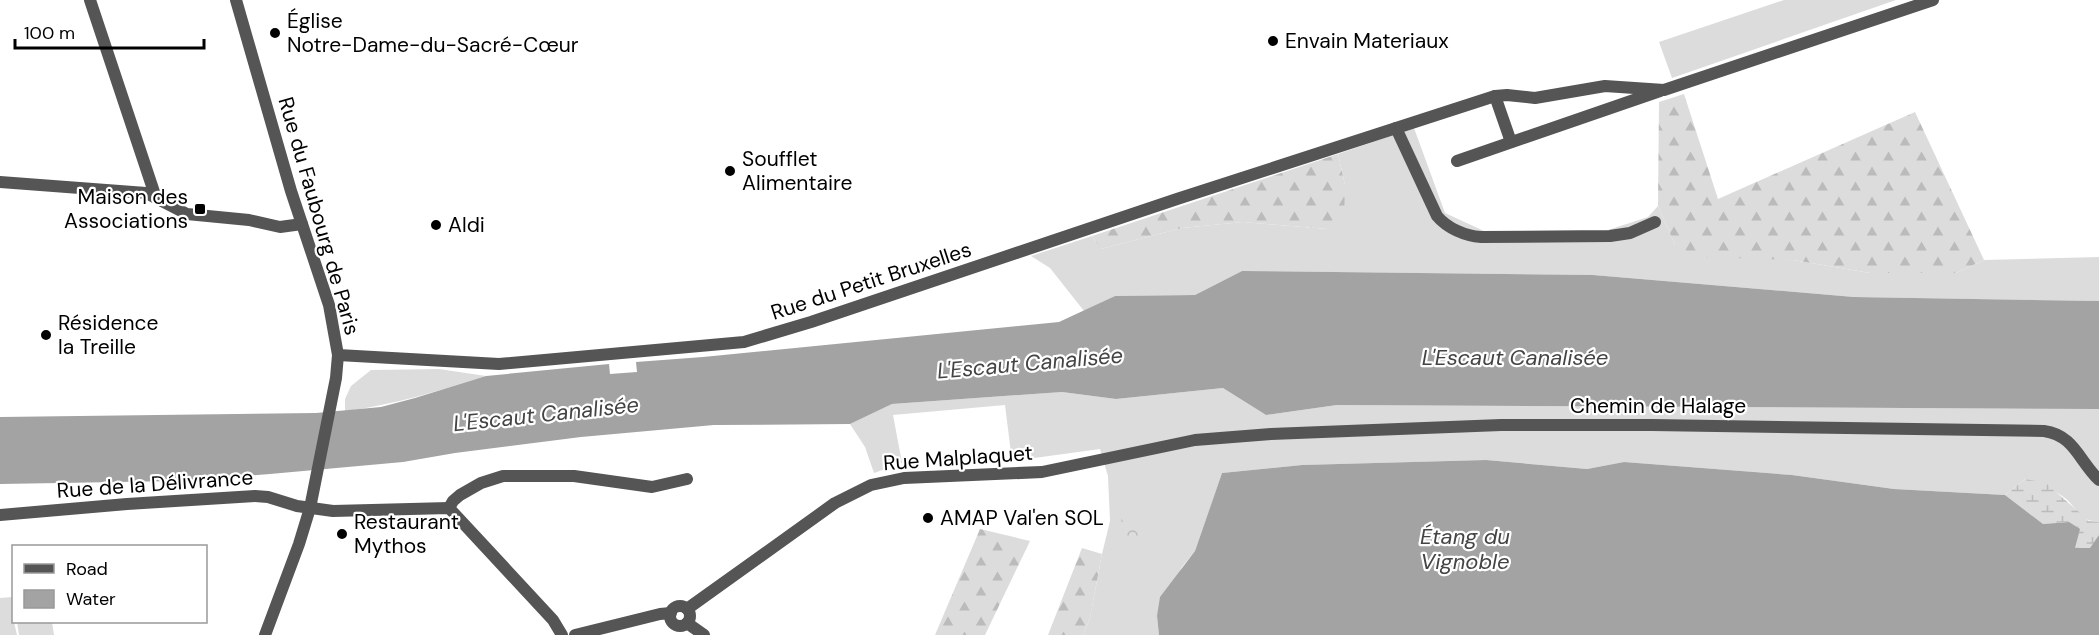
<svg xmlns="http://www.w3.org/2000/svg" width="2099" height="635" viewBox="0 0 2099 635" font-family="'DM Sans',sans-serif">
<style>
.grass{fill:#dcdcdc}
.forest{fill:url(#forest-firs)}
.wetland{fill:url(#wetland-marsh)}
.park{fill:url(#park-crowns)}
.water{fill:#a3a3a3}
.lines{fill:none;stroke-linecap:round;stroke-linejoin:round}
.street{stroke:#555;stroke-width:12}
.poi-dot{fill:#000;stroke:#fff;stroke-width:2}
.labels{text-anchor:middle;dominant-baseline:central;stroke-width:4.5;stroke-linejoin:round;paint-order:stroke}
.poi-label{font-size:21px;fill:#000;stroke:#fff;text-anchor:start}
.street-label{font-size:21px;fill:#000;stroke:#fff}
.water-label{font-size:22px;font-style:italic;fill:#444;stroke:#fff}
</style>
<defs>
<pattern id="forest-firs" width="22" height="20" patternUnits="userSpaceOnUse" patternTransform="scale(1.5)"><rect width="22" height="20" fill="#dcdcdc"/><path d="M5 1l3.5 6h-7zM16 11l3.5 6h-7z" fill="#bbb"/></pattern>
<pattern id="wetland-marsh" width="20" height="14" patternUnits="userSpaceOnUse" patternTransform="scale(1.5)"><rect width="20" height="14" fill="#dcdcdc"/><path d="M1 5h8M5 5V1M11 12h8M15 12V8" fill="none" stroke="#bbb"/></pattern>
<pattern id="park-crowns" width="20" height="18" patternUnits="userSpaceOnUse" patternTransform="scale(1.5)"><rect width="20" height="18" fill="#dcdcdc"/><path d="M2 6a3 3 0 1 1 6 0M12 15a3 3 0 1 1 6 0" fill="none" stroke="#bbb"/></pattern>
</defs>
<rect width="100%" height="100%" fill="#fff"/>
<g class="grass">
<polygon points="1784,0 1896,0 1672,78 1659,42"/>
<polygon points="1414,128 1445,213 1484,231 1605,231 1648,217 1658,206 1675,245 1793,260 1870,273 1956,273 1984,260 2099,257 2099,301 1854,297 1593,275 1242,271 1195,295 1115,296 1084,311 1050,268 1031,256 1092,236 1101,249 1182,228 1243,222 1327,229 1345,185 1338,154"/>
<path d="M439 369 486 376C438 391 394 405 345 411V399L351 386 371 370Z"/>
<path d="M1223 388 1266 415 1337 405 2099 409V522C2079 521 2078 509 2065 498 2054 489 2038 485 2025 479L2005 495 1894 489 1792 475 1624 462 1587 469 1486 460 1302 465 1222 473 1195 551 1182 567 1157 616 1159 635H1083L1090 618 1102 554 1110 521 1108 476 1100 449 1012 461 1005 405 893 415 902 463 874 473 865 447 850 424 892 404 1062 392 1116 399Z"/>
<polygon points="12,597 14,622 17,635 0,635 0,598"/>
<polygon points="17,622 52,622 54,635 19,635"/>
</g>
<g class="forest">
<polygon points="1684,94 1718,199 1915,112 1984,260 1956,273 1870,273 1793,260 1699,257 1675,245 1658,206 1659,102"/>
<polygon points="1338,154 1345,185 1344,220 1327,229 1243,222 1182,228 1101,249 1092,236"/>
<polygon points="980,529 1030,541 985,635 935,635"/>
<polygon points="1082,548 1102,554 1090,618 1083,635 1048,635"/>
</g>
<polygon class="wetland" points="2025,479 2046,483 2089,521 2099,522 2099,535 2090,549 2075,548 2069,522 2043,524 2005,495"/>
<polygon class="park" points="1122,513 1140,514 1139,544 1120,543"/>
<g class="water">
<polygon points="1242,271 1593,275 1854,297 2099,301 2099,409 1337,405 1266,415 1223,388 1116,399 1062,392 892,404 850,424 714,425 581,437 455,453 403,462 270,474 178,481 0,484 0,417 316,413 381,407 415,398 486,376 609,364 610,374 637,372 636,362 703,357 1059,322 1115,296 1195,295"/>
<polygon points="1486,460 1587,469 1624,462 1792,475 1894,489 2005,495 2043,524 2069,522 2080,529 2075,548 2090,548 2099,535 2099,635 1159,635 1157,616 1160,597 1195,551 1222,473 1302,465"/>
</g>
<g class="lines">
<g class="street">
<polyline points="90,0 156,198"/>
<polyline points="236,0 291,191 329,305 338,355 336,378 310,508 299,544 265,635"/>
<polyline points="1495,96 1511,142"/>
<path d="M1396 128 1437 216C1447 228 1465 236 1481 237L1610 236 1630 233 1655 222"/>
<polyline points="1457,161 1660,91"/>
<polyline points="0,182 146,193 187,214 249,220 280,227 302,224"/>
<polyline points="338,355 499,364 744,342 811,322 1177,199 1495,96 1507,95 1535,98 1605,86 1664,90 1933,0"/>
<polyline points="449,508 453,501 460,495 481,483 503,476 574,476 652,487 687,479"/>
<polyline points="0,515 127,504 255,496 268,497 297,506 333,511 449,508 553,620 562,635"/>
<circle cx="680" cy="616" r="10"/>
<path d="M687 609 835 503 871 485 904 478 1042 472 1195 440 1271 434 1501 425H1652L2044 431C2074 435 2079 461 2099 480"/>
<polyline points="687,623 704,635"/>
<polyline points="575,635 660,614 671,613"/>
</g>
</g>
<g class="poi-dot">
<circle cx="275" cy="33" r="6"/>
<circle cx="1273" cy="41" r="6"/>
<circle cx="730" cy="171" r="6"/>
<rect x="194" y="203" width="12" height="12" rx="3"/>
<circle cx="436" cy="225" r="6"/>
<circle cx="46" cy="335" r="6"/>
<circle cx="928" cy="518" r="6"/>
<circle cx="342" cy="534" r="6"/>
</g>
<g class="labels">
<g class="poi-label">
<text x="287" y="21">Église<tspan x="287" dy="24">Notre-Dame-du-Sacré-Cœur</tspan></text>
<text x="1285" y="41">Envain Materiaux</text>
<text x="742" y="159">Soufflet<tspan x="742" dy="24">Alimentaire</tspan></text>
<text x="188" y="197" text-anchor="end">Maison des<tspan x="188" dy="24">Associations</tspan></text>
<text x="448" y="225">Aldi</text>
<text x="58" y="323">Résidence<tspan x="58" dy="24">la Treille</tspan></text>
<text x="940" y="518">AMAP Val'en SOL</text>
<text x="354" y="522">Restaurant<tspan x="354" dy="24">Mythos</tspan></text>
</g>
<g class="street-label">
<text transform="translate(319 216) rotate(74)">Rue du Faubourg de Paris</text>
<text transform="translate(871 281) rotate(-18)">Rue du Petit Bruxelles</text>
<text x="1658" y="406">Chemin de Halage</text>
<text transform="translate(958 458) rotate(-4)">Rue Malplaquet</text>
<text transform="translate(155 484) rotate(-4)">Rue de la Délivrance</text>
</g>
<g class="water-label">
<text x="1515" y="357">L'Escaut Canalisée</text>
<text transform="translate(1030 363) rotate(-5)">L'Escaut Canalisée</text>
<text transform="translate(546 414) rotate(-6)">L'Escaut Canalisée</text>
<text x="1465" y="536">Étang du<tspan x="1465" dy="25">Vignoble</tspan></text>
</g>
</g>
<rect x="12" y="545" width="195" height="78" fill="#ffffff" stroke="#999999" stroke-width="1.5"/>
<rect x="24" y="564" width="30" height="9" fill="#555555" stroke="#999999" stroke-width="1.5"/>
<text x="66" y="575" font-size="18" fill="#000000">Road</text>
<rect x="24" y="590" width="30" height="18" fill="#a3a3a3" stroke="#999999" stroke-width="1.5"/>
<text x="66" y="605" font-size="18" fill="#000000">Water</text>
<path d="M15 39v9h189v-9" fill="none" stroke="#000000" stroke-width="3"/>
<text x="24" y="39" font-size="18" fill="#000000" stroke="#ffffff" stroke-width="4.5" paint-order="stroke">100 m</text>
</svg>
